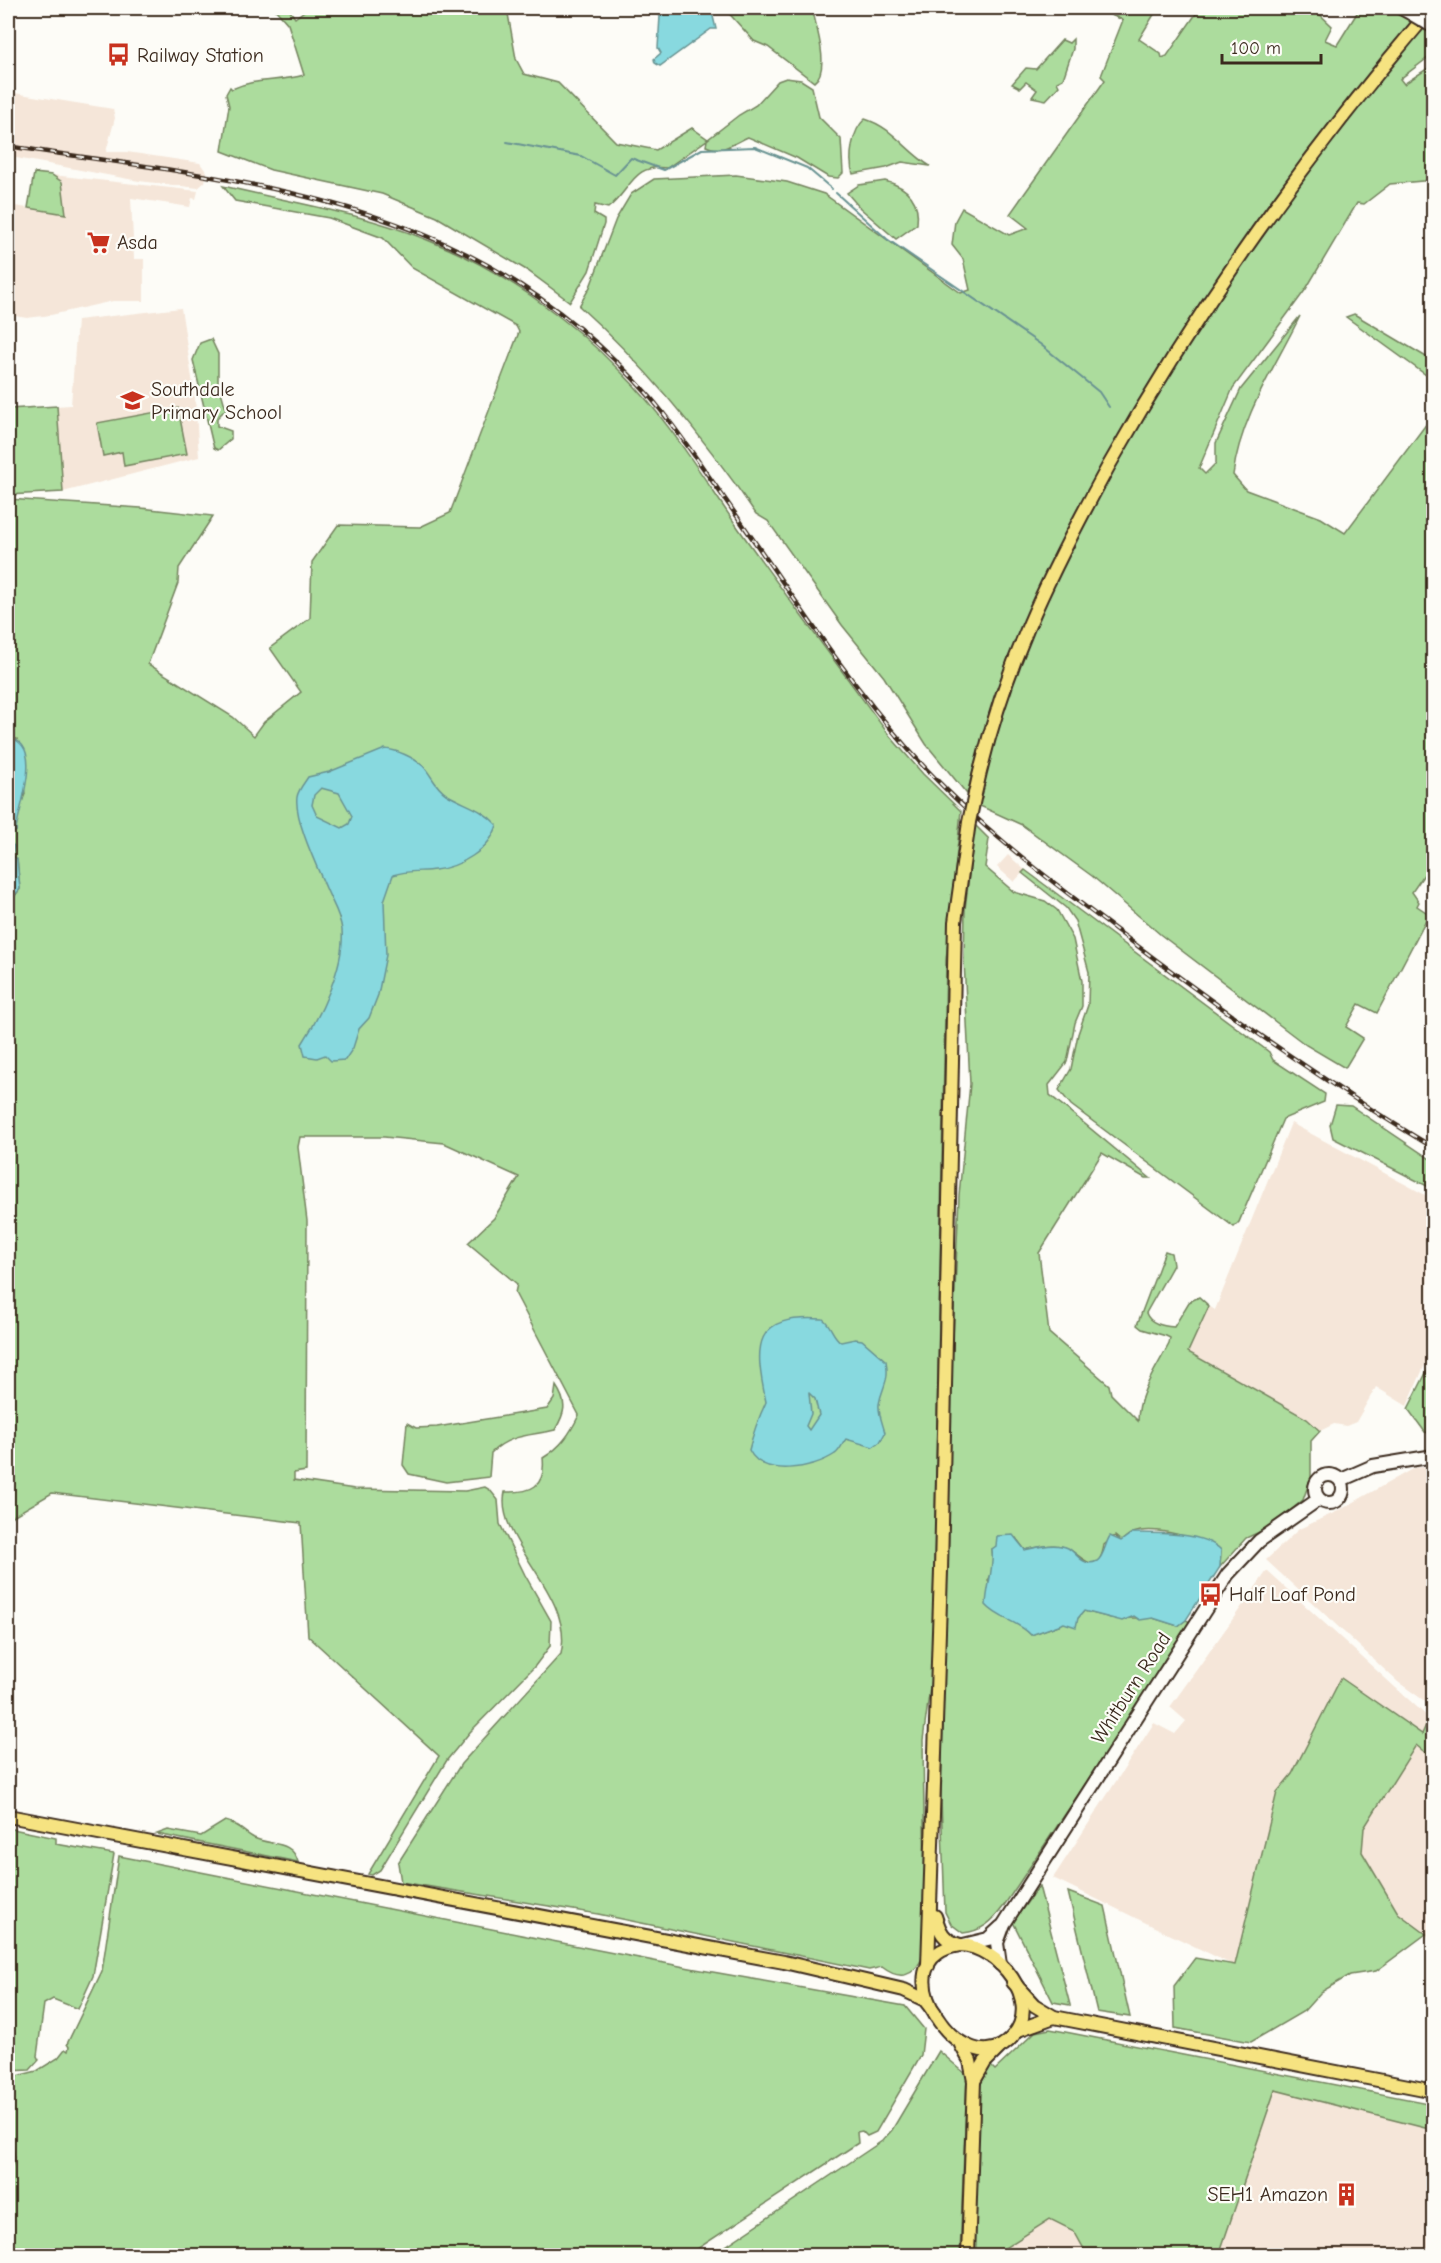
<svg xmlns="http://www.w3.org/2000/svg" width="1441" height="2263" viewBox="0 0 1441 2263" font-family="'Comic Neue',sans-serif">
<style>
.built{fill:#f5e6d9}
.green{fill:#acdc9d;stroke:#74835e;stroke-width:1.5}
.water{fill:#88d9df;stroke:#699392;stroke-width:1.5;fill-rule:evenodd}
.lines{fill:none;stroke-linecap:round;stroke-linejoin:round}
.stream{stroke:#699392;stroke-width:2}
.secondary-casing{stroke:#3b2a1e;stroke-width:16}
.primary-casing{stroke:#3b2a1e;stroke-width:16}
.secondary{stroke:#fdfcf7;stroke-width:12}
.primary{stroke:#f6e381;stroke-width:12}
.rail-casing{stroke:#3b2a1e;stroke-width:4.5}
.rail{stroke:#fdfcf7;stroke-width:2;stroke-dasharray:7;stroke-linecap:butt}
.secondary-bridge-casing{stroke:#3b2a1e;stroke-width:16;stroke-linecap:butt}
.primary-bridge-casing{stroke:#3b2a1e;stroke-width:16;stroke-linecap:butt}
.secondary-bridge{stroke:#fdfcf7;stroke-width:12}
.primary-bridge{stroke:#f6e381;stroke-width:12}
.labels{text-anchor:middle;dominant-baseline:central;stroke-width:4.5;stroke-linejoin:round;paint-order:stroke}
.poi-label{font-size:20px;fill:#3b2a1e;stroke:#fdfcf7;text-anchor:start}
.street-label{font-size:20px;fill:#3b2a1e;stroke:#fdfcf7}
</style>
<rect width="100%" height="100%" fill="#fdfcf7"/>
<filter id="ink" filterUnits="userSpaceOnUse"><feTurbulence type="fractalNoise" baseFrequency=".0167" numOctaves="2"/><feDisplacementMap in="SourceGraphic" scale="12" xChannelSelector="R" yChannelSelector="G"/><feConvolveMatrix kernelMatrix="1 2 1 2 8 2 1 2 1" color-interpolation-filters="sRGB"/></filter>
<g filter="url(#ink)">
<g class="built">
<polygon points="8,92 113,109 115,118 106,152 127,152 200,163 207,173 205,182 198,188 139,181 11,157 8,163"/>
<polygon points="34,173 198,191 196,199 192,198 190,207 131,198 134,259 144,259 144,301 113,301 51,315 27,318 8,315 8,205 28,208"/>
<polygon points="181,308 195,397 199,457 63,492 8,495 8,409 71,405 77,320"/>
<polygon points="1008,855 1025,870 1014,882 997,867"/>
<polygon points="1291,1123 1429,1197 1427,1328 1433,1334 1433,1346 1407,1406 1376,1387 1356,1422 1346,1426 1334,1424 1320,1431 1307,1419 1188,1352 1209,1306 1215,1310"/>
<polygon points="1433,1466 1434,1466 1433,1707 1398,1682 1266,1560 1299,1529 1340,1510 1414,1468"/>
<polygon points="1267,1571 1429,1718 1423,1734 1341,1678 1292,1774 1277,1792 1235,1966 1053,1878 1154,1723 1175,1734 1186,1721 1170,1707"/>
<polygon points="1416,1744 1433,1759 1433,1947 1426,1934 1398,1913 1362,1852 1364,1828"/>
<polygon points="1275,2089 1433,2130 1433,2255 1219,2256"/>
<polygon points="1050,2219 1074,2231 1084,2249 1126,2250 1135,2255 994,2256"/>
</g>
<g class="green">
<path d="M274 8H288L295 18 308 8H507L516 59 524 74 558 83 616 142 656 150 692 128 708 139 739 115 756 105 778 81 786 78 801 80 812 87 819 117 841 139 843 173 838 178 828 177 797 158 748 137C734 143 722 154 706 146L707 140 667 168C633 163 631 190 608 208L595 205 594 214 604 220V224L589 271 570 302 528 271 437 217 382 194 271 170 222 151 229 106 226 94 230 87 232 89C255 78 279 82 304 75L288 24Z"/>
<path d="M724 8H812C816 26 831 71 814 82L768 47 754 41Z"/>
<path d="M1094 8H1158L1139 39 1161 54 1162 58 1167 56 1200 8H1313L1332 26 1325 40 1337 45 1357 13 1356 8H1391L1413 20C1317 133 1230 252 1152 379 1070 514 1005 640 967 794L926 744 884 677 842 625 768 521 756 514C705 439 647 367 579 306L590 287 616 219 631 194 654 179 736 175 787 182 824 194 961 293 970 290 963 259 952 245 955 221 962 208 1009 235 1028 228 1010 214 1105 80 1101 76 1123 20Z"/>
<path d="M1423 27 1433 34V54L1400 79 1404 84 1433 65V180L1390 184 1364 204 1357 203 1306 289 1233 388 1199 468 1205 474 1216 463V443L1241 389 1300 316C1275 367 1240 418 1233 475L1246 490 1321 518 1345 533 1433 415 1434 860 1412 892 1419 902 1417 906 1429 914 1377 1013 1359 1004 1346 1027 1363 1038 1345 1068 1306 1045 1161 935 1092 876 1022 825 980 806 978 801 1003 707 1038 615 1092 504 1174 365 1260 235 1333 137Z"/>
<polygon points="1073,39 1073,49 1063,79 1057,82 1059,86 1046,100 1032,97 1037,90 1026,82 1020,88 1012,84 1026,68 1036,69 1062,40 1069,43"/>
<path d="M865 119C892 127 906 151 930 166L902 162 886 168 853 174C848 158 852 130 865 119Z"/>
<polygon points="34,173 52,175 62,182 66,214 28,208"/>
<path d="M885 181C908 187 920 201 917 224L896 239 860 208 847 193 859 185Z"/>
<path d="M223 186C290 202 361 213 425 239 498 267 568 317 622 373 666 417 699 471 734 522 784 594 837 664 889 735L923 774 961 811 946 960 932 1672 923 1740 925 1892 923 1956C914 1977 900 1981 882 1967L869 1970 598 1914 401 1882 398 1863 461 1764 561 1654C575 1593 494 1542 505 1492 531 1493 546 1487 543 1458 561 1447 570 1434 579 1415L515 1293 517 1284 468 1243 494 1218 519 1177 444 1143 384 1137H300L298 1147 307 1221 306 1471 294 1473V1480L355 1489 465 1491 485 1487 490 1490 498 1500 500 1524 525 1575 551 1621 550 1646 535 1666 470 1732 447 1760 380 1870 372 1875 368 1874 439 1756 308 1636 301 1523 52 1493 8 1519V901H11L20 889 17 860 12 855 8 835 16 831 17 815 25 794 17 739 8 738V499L141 508 213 516 179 568 178 583 148 664 233 717 254 736 264 722 301 692 270 648 310 618 312 562 338 525 420 527 450 513 519 332 516 326 412 268 383 238 329 218 235 201Z"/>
<polygon points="1354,314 1433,361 1433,380 1346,317"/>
<polygon points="211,339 218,354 218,381 226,409 217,418 217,426 231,431 231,439 218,450 214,448 212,441 193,360 200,343"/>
<polygon points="57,406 63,492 8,495 8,409"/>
<polygon points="178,408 187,454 124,466 122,452 103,456 97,423"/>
<path d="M975 825 989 839 985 867 1014 892 1045 901 1057 910 1073 939 1082 981V1006L1075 1023 1067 1062 1049 1085 1050 1095 1150 1178H1145L1102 1153 1039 1253 1049 1333 1109 1385 1111 1394 1138 1421C1138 1393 1156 1369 1169 1344L1170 1338 1166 1336 1142 1329 1137 1325 1165 1251 1171 1253 1173 1265 1146 1313C1150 1324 1163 1326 1174 1327L1189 1302 1199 1297 1209 1306 1188 1352 1307 1419 1320 1431 1311 1441V1477L1303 1500 1270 1527 1246 1538 1220 1567 1221 1550C1201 1539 1156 1525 1133 1533 1129 1534 1124 1539 1121 1541L1115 1536 1104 1545C1098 1581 1080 1554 1067 1548 1055 1542 1038 1547 1025 1550L1016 1538 992 1549 994 1568 988 1581 1009 1619 1023 1627 1031 1635 1078 1618 1084 1611 1111 1618H1153L1178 1626 1186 1620 1193 1623 1003 1907C992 1922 982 1931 963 1933L951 1924 945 1912 941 1799 951 1386 959 1195 970 1084 964 960 965 909Z"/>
<polygon points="1025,870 1269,1052 1273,1060 1325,1094 1324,1102 1283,1119 1239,1222 1234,1227 1071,1105 1059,1090 1071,1069 1078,1034 1088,1005 1089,972 1075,921 1066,908 1022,873"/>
<polygon points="1336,1105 1351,1106 1433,1161 1433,1189 1333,1138 1330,1125"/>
<polygon points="1433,1359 1433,1434 1425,1432 1408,1409"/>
<path d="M556 1386C568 1404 565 1413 555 1430 531 1436 509 1434 491 1453L489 1477 446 1482 409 1474 403 1465 407 1423 416 1428 437 1427 547 1409 554 1399Z"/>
<polygon points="1341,1678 1422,1734 1426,1725 1433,1729 1433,1759 1416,1745 1364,1828 1362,1852 1398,1913 1426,1934 1376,1971 1350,1975 1321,1992 1304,2011 1251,2042 1175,2028 1174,1986 1195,1958 1235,1965 1277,1792 1292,1774"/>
<path d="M225 1821C238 1824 243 1832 254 1838 271 1846 292 1840 298 1862L157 1834 168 1830 201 1836Z"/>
<polygon points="8,1828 56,1838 56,1844 114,1854 93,1976 78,2009 53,1999 44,2004 37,2056 39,2060 30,2070 8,2071"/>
<polygon points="119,1856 690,1968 905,2006 924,2029 921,2055 876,2132 867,2136 862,2131 857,2132 858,2143 688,2255 8,2255 8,2177 15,2158 8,2124 8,2078 37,2071 58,2058 65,2049 68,2051 69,2047 67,2044 102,1971"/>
<polygon points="1039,1886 1070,2005 1053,2002 1013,1922"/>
<polygon points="1068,1892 1105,1906 1130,2017 1097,2012"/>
<polygon points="1050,2029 1433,2104 1433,2130 1275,2090 1219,2255 1135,2256 1126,2250 1084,2249 1074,2231 1050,2219 994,2255 974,2256 980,2086 990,2065 995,2070 1035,2032"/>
<polygon points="939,2051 967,2075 960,2255 711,2256 882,2141 892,2130"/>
</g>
<g class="water">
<polygon points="651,8 706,8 712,12 716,29 711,29 660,66 655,63 654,59 661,53 658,48 660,16"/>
<path d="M8 738C46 742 18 809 16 831L8 836 9 842 14 846 12 855 17 859 20 889 10 901H8Z"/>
<path d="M385 749C397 750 413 757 423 766 431 774 435 787 446 794 464 805 482 808 497 825 490 850 460 867 435 870 421 872 408 870 393 875L384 901 386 955 378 995 369 1018 359 1029 353 1048 345 1060 331 1061 325 1055 317 1058 305 1056 302 1044C321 1015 345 965 342 930 340 913 332 903 326 888 317 867 294 819 297 797 298 790 305 782 308 777L329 772ZM321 788 339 793 352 816 349 824 342 828 317 816 312 805 314 795Z"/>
<path d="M823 1319C832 1326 832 1336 841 1342L855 1339 862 1340 886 1361C890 1382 882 1386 879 1404 878 1414 883 1424 885 1433L880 1442 873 1447 846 1439C842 1444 840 1451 835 1454 813 1469 762 1478 749 1450 753 1433 759 1417 766 1402 754 1345 752 1314 823 1319ZM809 1393 815 1399 819 1415 809 1430 806 1426 811 1414Z"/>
<path d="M1132 1533C1156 1533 1204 1532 1221 1550L1220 1567 1186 1620 1178 1626 1153 1618 1140 1620 1134 1616 1122 1621 1084 1611 1078 1618 1076 1627 1064 1623 1031 1635C1018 1621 998 1619 986 1605 987 1585 994 1569 992 1549L996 1546 997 1536 1013 1535 1025 1550C1038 1547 1055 1542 1068 1548 1077 1553 1083 1568 1097 1561 1104 1557 1105 1543 1110 1536L1121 1541Z"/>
</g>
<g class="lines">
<g class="stream">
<polyline points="507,142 581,156 615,175 631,158 664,170 702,149 755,147 807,168 832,189"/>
<polyline points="836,193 887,239 1040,344 1099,392 1109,407"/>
</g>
<defs>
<g id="secondary">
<polyline points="1401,8 1412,14"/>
<circle cx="1329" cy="1489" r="14"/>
<polyline points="1341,1480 1373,1466 1434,1456"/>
<polyline points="963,1945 988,1939 1001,1927"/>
<polyline points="1000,1964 997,1943 1004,1924 1228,1574 1259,1541 1319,1499"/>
</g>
<g id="primary">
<path d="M975 794C1001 672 1048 576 1108 467 1200 303 1310 151 1432 8"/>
<polyline points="8,1816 784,1962 904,1990 925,2000 935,2013"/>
<path d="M935 1916C940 1932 943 1940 960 1945"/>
<path d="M960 1945C998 1946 1043 2001 1013 2036 965 2094 874 1957 960 1945Z"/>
<polyline points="928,1966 941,1571 955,922 969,822"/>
<polyline points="1013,1982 1034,2005 1054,2017 1434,2091"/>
<polyline points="1018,2030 1054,2017"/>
<polyline points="961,2045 970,2061 974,2081 968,2256"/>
<polyline points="974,2081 985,2062 1000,2047"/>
</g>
</defs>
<use href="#secondary" class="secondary-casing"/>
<use href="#primary" class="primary-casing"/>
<use href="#secondary" class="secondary"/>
<use href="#primary" class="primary"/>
<defs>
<path id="rail" d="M8 146C169 171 344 185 489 266 549 300 605 346 650 397 674 425 694 455 715 485 778 573 836 667 908 749 972 822 1049 880 1127 938 1226 1013 1327 1084 1434 1148"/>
</defs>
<use href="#rail" class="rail-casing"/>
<use href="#rail" class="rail"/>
<defs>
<polyline id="secondary-bridge" points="1412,14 1434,27"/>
<polyline id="primary-bridge" points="969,822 975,794"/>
</defs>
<use href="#secondary-bridge" class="secondary-bridge-casing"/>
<use href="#primary-bridge" class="primary-bridge-casing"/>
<use href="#secondary-bridge" class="secondary-bridge"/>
<use href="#primary-bridge" class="primary-bridge"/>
</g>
</g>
<defs>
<symbol id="bus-bare" viewBox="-9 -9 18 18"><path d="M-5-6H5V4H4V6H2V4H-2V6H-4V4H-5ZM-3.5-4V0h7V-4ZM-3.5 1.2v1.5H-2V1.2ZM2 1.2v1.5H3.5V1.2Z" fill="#c8321e" stroke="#fdfcf7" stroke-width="2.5" paint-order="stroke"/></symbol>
<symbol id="supermarket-bare" viewBox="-9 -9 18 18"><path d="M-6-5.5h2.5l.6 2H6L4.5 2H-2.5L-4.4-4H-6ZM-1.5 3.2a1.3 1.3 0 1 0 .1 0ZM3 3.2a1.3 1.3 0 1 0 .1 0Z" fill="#c8321e" stroke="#fdfcf7" stroke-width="2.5" paint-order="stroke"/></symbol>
<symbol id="school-bare" viewBox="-9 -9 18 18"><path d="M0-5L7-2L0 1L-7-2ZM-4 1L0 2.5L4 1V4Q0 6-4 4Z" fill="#c8321e" stroke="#fdfcf7" stroke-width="2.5" paint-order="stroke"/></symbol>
<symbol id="building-bare" viewBox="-9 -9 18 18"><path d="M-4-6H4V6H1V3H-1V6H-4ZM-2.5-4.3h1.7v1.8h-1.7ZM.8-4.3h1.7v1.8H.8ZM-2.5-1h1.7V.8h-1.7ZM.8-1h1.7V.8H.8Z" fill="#c8321e" stroke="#fdfcf7" stroke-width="2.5" paint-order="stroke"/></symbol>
</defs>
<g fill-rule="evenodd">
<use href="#bus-bare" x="102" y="38" width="33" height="33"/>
<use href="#supermarket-bare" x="82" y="226" width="33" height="33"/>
<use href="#school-bare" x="116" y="384" width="33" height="33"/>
<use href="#bus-bare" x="1194" y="1578" width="33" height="33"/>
<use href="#building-bare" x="1330" y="2178" width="33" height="33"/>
</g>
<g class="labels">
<g class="poi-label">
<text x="137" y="55">Railway Station</text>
<text x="117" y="242">Asda</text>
<text x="151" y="389">Southdale<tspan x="151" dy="23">Primary School</tspan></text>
<text x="1229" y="1594">Half Loaf Pond</text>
<text x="1328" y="2194" text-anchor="end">SEH1 Amazon</text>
</g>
<g class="street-label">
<text transform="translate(1131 1688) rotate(-57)">Whitburn Road</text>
</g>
</g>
<rect width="1441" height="2263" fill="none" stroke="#fdfcf7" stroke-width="30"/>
<rect x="15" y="15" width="1411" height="2233" fill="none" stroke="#3b2a1e" stroke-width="2" filter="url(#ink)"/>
<path d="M1222 54v9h99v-9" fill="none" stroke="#3b2a1e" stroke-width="3"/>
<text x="1231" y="54" font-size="18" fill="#3b2a1e" stroke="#fdfcf7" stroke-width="4.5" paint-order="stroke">100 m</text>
</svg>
